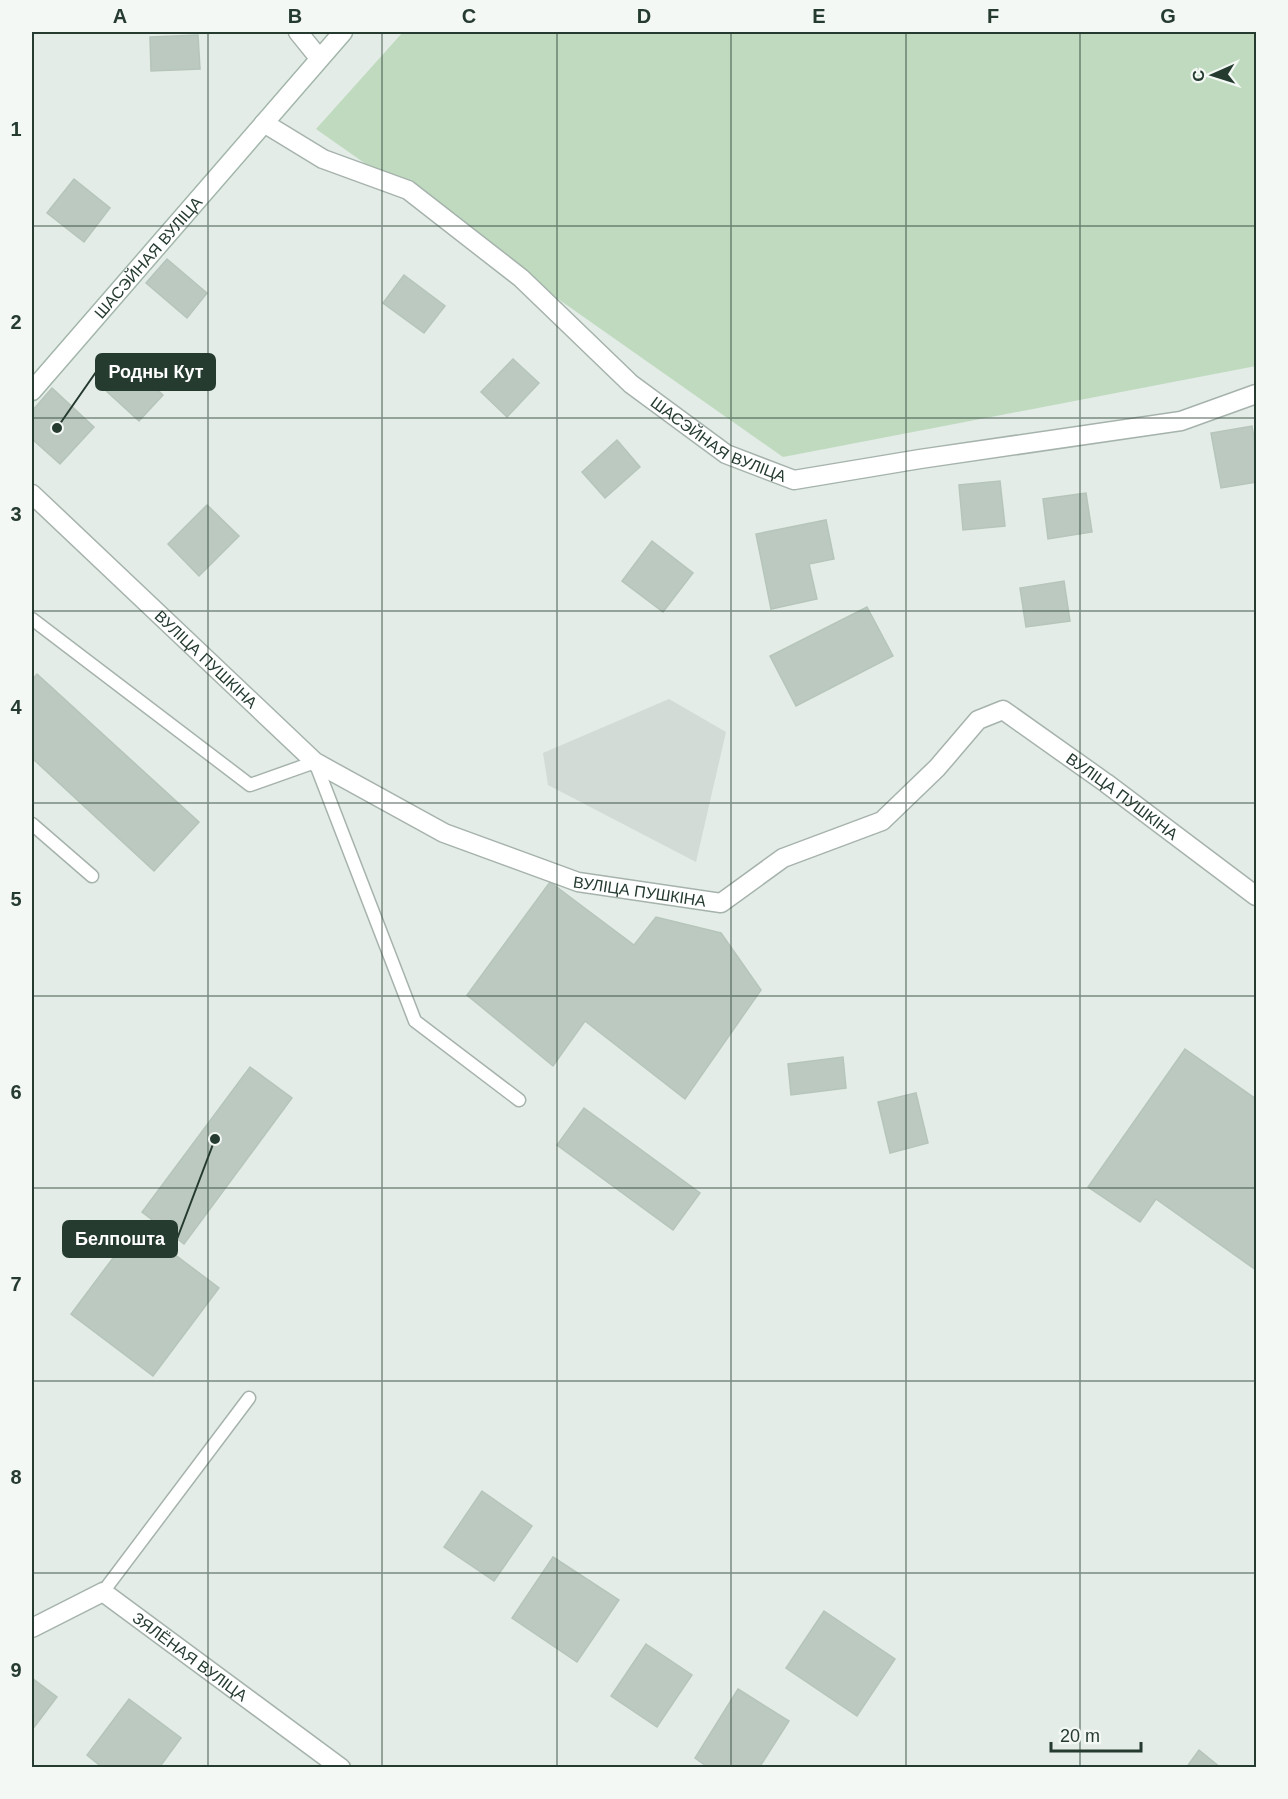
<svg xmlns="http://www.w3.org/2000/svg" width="1288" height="1799" viewBox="0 0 1288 1799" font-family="Helvetica,sans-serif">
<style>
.built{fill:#d2dbd5}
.green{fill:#bfdabf}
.building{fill:#bcc9c1;stroke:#b6c5bb;stroke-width:1.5}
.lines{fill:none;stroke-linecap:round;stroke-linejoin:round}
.service-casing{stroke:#a6b3ac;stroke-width:15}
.minor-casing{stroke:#a6b3ac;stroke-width:21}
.secondary-casing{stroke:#a3b6ab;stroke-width:21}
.service{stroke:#fff;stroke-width:12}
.minor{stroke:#fff;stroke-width:18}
.secondary{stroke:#fff;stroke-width:18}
.grid{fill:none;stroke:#253b30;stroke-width:1.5;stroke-opacity:0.55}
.labels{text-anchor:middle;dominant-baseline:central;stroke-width:4.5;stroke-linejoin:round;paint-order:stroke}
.street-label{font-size:16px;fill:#253b30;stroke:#f4f8f5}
.leader{fill:none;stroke:#253b30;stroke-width:2}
.callout-dot{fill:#253b30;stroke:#f4f8f5;stroke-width:2}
.callout{fill:#253b30;stroke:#253b30;stroke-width:2}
.callout-label{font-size:18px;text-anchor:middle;font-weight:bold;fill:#fff}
.neatline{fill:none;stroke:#253b30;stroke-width:2}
.grid-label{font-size:20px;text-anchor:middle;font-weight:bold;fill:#253b30}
</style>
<rect width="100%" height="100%" fill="#e3ece6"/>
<polygon class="built" points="669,699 726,732 696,862 548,785 543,753"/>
<polygon class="green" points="403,32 1256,32 1256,366 783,457 316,129"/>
<g class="building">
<polygon points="198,35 200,69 151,71 150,37"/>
<polygon points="74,179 110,208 84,242 47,213"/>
<polygon points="167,259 207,293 187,318 146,283"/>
<polygon points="404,275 445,306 424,333 383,303"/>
<polygon points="513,359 539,383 507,417 481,392"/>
<polygon points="128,362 163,395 139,421 103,388"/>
<polygon points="52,388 94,427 60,464 32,439 32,411"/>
<polygon points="1252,426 1256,449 1256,482 1221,488 1211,433"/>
<polygon points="617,440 640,467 605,498 582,472"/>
<polygon points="1000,481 1005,526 963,530 959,485"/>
<polygon points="1086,493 1092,532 1048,539 1043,499"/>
<polygon points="207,505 239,536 199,576 168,544"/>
<polygon points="826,520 834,559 809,564 817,599 771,609 756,534"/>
<polygon points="652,541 693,573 663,612 622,581"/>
<polygon points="1064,581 1070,621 1026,627 1020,588"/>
<polygon points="867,607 893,656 796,706 770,656"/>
<polygon points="37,674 199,822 154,871 32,758 32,680"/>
<polygon points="550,882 634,945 656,917 721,933 761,990 685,1099 585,1021 553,1066 467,995"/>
<polygon points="1185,1049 1256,1099 1256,1270 1156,1199 1140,1222 1088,1187"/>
<polygon points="843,1057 846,1088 791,1095 788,1064"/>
<polygon points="250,1067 292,1098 184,1244 142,1212"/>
<polygon points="916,1093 928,1143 890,1153 878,1102"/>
<polygon points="584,1108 700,1193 673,1230 557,1145"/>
<polygon points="137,1226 219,1288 153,1376 71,1314"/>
<polygon points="482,1491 532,1526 494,1581 444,1547"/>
<polygon points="553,1557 619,1600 577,1662 512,1618"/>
<polygon points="824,1611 895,1659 857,1716 786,1668"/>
<polygon points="646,1644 692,1675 657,1727 611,1696"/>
<polygon points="32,1678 57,1697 32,1730"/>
<polygon points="738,1689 789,1721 759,1768 709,1768 695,1758"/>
<polygon points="129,1699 181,1738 159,1768 103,1768 87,1755"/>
<polygon points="1199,1750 1221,1768 1186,1768"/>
</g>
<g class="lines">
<defs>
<g id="service">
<polyline points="32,619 250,785 315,762 415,1021 519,1100"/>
<polyline points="32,824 92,876"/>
<polyline points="103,1592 249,1398"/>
</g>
<g id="minor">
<polyline points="298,32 319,58"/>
<path id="s1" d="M264 123 323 159 408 190 521 278 631 384 726 454 794 480 920 459 1181 421 1256 394"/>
<path id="s2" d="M32 494 315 762 444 833 578 882 721 903 783 858 882 821 937 768 978 720 1003 710 1106 783 1256 896"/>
<path id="s3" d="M32 1628 103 1592 341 1768"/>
</g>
<g id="secondary">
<path id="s4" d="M32 391 343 32"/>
</g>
</defs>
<use href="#service" class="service-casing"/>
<use href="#minor" class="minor-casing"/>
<use href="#secondary" class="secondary-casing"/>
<use href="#service" class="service"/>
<use href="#minor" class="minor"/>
<use href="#secondary" class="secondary"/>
</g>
<path class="grid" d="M208 32V1768M382 32V1768M557 32V1768M731 32V1768M906 32V1768M1080 32V1768M32 226H1256M32 418H1256M32 611H1256M32 803H1256M32 996H1256M32 1188H1256M32 1381H1256M32 1573H1256"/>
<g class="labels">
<g class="street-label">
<text stroke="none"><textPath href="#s4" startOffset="177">ШАСЭЙНАЯ ВУЛІЦА</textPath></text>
<text stroke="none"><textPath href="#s1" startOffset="560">ШАСЭЙНАЯ ВУЛІЦА</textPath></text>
<text stroke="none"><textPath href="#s2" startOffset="240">ВУЛІЦА ПУШКІНА</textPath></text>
<text stroke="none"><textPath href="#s2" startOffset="1320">ВУЛІЦА ПУШКІНА</textPath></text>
<text stroke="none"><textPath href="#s2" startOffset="742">ВУЛІЦА ПУШКІНА</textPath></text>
<text stroke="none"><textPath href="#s3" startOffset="188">ЗЯЛЁНАЯ ВУЛІЦА</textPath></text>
</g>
</g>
<path class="leader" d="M57 428L96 372M215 1139L177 1239"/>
<g class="callout-dot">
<circle cx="57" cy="428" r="6"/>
<circle cx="215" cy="1139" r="6"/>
</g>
<g class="callout">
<rect x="96" y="354" width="119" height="36" rx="6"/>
<rect x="63" y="1221" width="114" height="36" rx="6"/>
</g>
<g class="callout-label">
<text x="156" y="378">Родны Кут</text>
<text x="120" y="1245">Белпошта</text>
</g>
<rect width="1288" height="1799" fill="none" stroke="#f4f8f5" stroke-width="66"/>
<g transform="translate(1213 75) rotate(267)" stroke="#f4f8f5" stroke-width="4.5" paint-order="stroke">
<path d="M0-4.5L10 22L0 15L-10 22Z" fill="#253b30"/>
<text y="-9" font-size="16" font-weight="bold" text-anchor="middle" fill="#253b30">С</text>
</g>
<path d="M1051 1742v9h90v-9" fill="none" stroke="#253b30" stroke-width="3"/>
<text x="1060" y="1742" font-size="18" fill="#253b30" stroke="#f4f8f5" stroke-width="4.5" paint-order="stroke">20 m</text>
<rect x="33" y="33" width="1222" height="1733" class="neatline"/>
<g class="grid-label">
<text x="120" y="23">A</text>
<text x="295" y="23">B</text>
<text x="469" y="23">C</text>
<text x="644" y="23">D</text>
<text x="819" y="23">E</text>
<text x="993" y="23">F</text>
<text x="1168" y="23">G</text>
<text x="16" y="136">1</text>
<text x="16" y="329">2</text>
<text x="16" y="521">3</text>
<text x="16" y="714">4</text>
<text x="16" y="906">5</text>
<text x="16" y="1099">6</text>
<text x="16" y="1291">7</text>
<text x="16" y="1484">8</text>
<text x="16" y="1677">9</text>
</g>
</svg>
